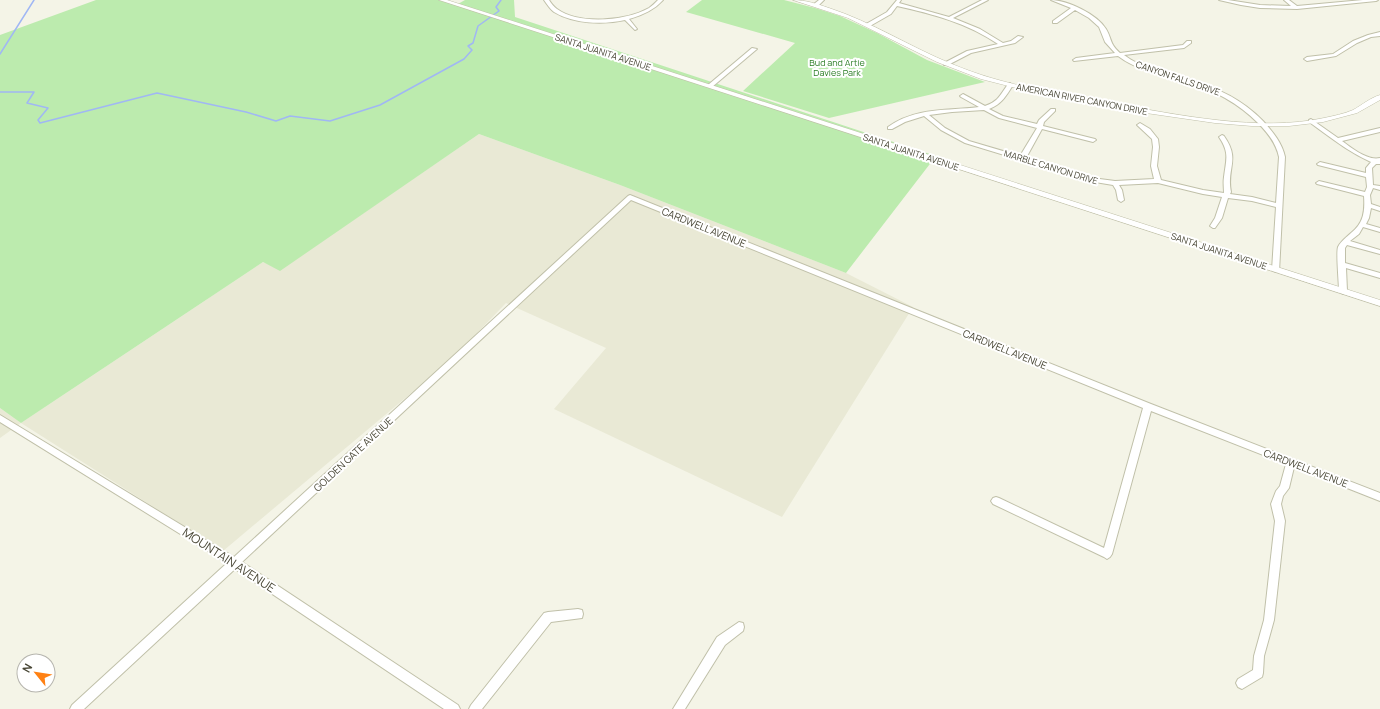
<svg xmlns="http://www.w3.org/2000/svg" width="1380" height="709" viewBox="0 0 1380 709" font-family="Manrope,sans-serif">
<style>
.residential{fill:#e9e9d5}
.green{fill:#bcebae}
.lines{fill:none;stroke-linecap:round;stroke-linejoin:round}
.stream{stroke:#a0b7f4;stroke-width:1.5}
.minor-casing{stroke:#c0c0a9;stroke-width:2}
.tertiary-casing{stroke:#c0c0a9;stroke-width:1}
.minor{fill:#fff;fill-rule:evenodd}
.tertiary{fill:#fff;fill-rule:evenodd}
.labels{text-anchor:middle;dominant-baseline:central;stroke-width:4;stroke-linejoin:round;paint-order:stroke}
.far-street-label{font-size:9px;fill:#484635;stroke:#fff}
.far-park-label{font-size:9px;fill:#2b7d25;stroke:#fff}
.street-label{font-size:10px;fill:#484635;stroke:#fff}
.near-street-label{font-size:12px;fill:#484635;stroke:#fff}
</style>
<rect width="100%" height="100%" fill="#f4f4e7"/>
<polygon class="residential" points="479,134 620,185 846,273 913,307 782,517 554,409 606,348 506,303 453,358 223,551 21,423 0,438 0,408 21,423 263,262 280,270"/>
<g class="green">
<polygon points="96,0 446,0 458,4 465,0 514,0 515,17 936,156 846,273 620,185 479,134 280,271 263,262 21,423 0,408 0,35"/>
<polygon points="702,0 784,0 815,8 840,16 877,33 927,60 985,82 829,118 743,91 795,43 686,12"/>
</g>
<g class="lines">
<g class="stream">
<polyline points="0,54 34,0"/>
<polyline points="0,92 34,92 27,103 48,108 38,120 40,123 157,93 246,112 276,121 290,116 330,121 380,105 464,59 472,50 468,46 473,43 478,26 499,11 496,7 501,0"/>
</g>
<defs>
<g id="minor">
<path d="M544 0H549C551 3 554 7 557 9 579 25 626 21 649 8 652 6 655 3 658 0H663C654 10 643 15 629 19L637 29 635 30 625 20C603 25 574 24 554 12 550 9 547 4 544 0Z"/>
<polygon points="819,0 824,0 818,6 814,6 814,4"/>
<path d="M897 0H901L899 3 949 17 982 0H988L953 18 980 29 1003 43 1011 41 1018 36 1023 37 1015 43 971 53 948 65H944V63L967 51 998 44C967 23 933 14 897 6L891 14 870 26H866V24L887 12Z"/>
<path d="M1051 0C1067 0 1097 14 1106 29 1112 39 1109 43 1120 53L1183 45 1187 41H1191V43L1184 48 1124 55C1141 68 1163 72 1183 78 1214 86 1241 98 1263 121 1273 132 1282 143 1285 157L1279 272H1276L1272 270 1276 207 1252 201 1228 198 1222 218 1215 228H1213L1210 226 1215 218 1222 197 1203 194 1158 183 1119 185 1122 190 1124 200 1121 202 1118 200 1116 190 1113 185 1089 181 965 143 941 130 924 116 905 122 892 129H888V127C916 107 947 111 979 107L961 97 960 96 963 94 985 106C998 102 1001 94 1008 84L1010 83 1013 85C1006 96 1002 104 989 109L1003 116 1037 124 1039 120 1051 109H1055V111L1044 122 1043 126 1095 139 1096 140 1093 142 1042 129 1026 158 1092 178 1115 181 1154 179 1151 166 1153 147 1152 139 1137 125 1140 123 1150 129 1158 139 1159 147 1157 166 1161 180 1203 190 1224 193C1224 188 1223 183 1224 177 1226 160 1230 153 1219 137L1222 135 1224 136C1241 160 1226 168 1231 192L1230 194 1252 197 1276 203 1279 157C1276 143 1268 133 1258 123 1238 103 1214 90 1187 82 1163 75 1138 71 1118 56L1074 61 1073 60 1076 58 1115 53 1105 42 1099 27 1089 18 1075 10 1057 23H1053V21L1071 8ZM984 110 999 118 1037 128 1020 156 969 141 945 128 929 115 952 112Z"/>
<polygon points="1219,0 1228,0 1260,5 1291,6 1284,0 1289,0 1297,6 1363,0 1378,0 1376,1 1297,9 1260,8 1241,5"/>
<polygon points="1380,32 1380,36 1371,37 1357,43 1336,56 1307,61 1304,59 1307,57 1333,54 1353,41 1368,35"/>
<polygon points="752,48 757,49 712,87 708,87 708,85"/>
<path d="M1311 119 1338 138 1380 128V132L1342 141C1352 148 1367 161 1380 158V164H1376L1372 168 1373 185 1380 186V190L1373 188 1370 195 1371 204 1380 207V211L1371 208 1369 218 1366 224 1380 228V232L1363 227 1359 234 1350 241 1380 250V254L1347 245 1345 248V263L1380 273V278L1346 268 1347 291 1343 294 1339 291C1339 282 1336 253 1338 247 1341 241 1347 237 1351 233 1364 223 1365 211 1364 196L1317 184 1316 183 1319 181 1365 192 1367 187 1366 177 1318 165 1317 164 1320 162 1366 173V168L1371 162C1347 151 1330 137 1309 122V120Z"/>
<polygon points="630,195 1151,404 1380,493 1380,501 1294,467 1289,488 1283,496 1281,504 1285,521 1274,620 1264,656 1263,673 1262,677 1242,689 1238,687 1236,683 1238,679 1253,670 1254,656 1264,620 1275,521 1271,504 1276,491 1280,486 1286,464 1151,411 1112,554 1110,557 1107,559 1104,557 993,504 991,501 993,498 996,497 999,498 1104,548 1143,408 631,200 242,562 458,705 460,709 444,709 235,569 84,709 70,709 72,705 227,563 0,422 0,415 234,557 628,196"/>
<polygon points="578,609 582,610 583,614 582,618 551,622 482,709 469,709 471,705 544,613 548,612"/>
<polygon points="739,622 743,623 744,627 743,631 725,645 685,709 673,709 717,637"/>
</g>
<g id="tertiary">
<polygon points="439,0 447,0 1380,300 1380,306"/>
<path d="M793 0C806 0 817 4 829 8 872 22 910 47 952 64 1004 86 1061 94 1116 104 1179 115 1260 132 1324 118 1333 116 1344 114 1353 110 1362 105 1370 98 1380 95V100L1357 113 1323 122 1289 126H1252L1215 123 1146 113 1040 94 981 79 937 62 848 18Z"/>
</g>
</defs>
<use href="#minor" class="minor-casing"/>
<use href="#tertiary" class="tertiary-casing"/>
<use href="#minor" class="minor"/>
<use href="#tertiary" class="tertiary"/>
</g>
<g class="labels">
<g class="far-street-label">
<text transform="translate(603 52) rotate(18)">SANTA JUANITA AVENUE</text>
<text transform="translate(1178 78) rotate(19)">CANYON FALLS DRIVE</text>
<text transform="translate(1082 99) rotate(11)">AMERICAN RIVER CANYON DRIVE</text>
<text transform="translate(911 152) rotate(18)">SANTA JUANITA AVENUE</text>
<text transform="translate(1051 167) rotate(17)">MARBLE CANYON DRIVE</text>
<text transform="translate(1219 251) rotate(18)">SANTA JUANITA AVENUE</text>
</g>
<g class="far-park-label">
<text x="837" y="62">Bud and Artie<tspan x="837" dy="10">Davies Park</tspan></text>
</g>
<g class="street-label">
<text transform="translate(704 227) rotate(22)">CARDWELL AVENUE</text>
<text transform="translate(1005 349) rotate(22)">CARDWELL AVENUE</text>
<text transform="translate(353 454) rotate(-43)">GOLDEN GATE AVENUE</text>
<text transform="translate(1306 468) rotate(21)">CARDWELL AVENUE</text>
</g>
<g class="near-street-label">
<text transform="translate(229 560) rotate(33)">MOUNTAIN AVENUE</text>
</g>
</g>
<g transform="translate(36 673) rotate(300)"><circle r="19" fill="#ffffff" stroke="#b6b5ae"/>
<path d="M0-3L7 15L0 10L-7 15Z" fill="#ff8113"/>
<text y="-6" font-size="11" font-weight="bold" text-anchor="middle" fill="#484635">N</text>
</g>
</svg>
